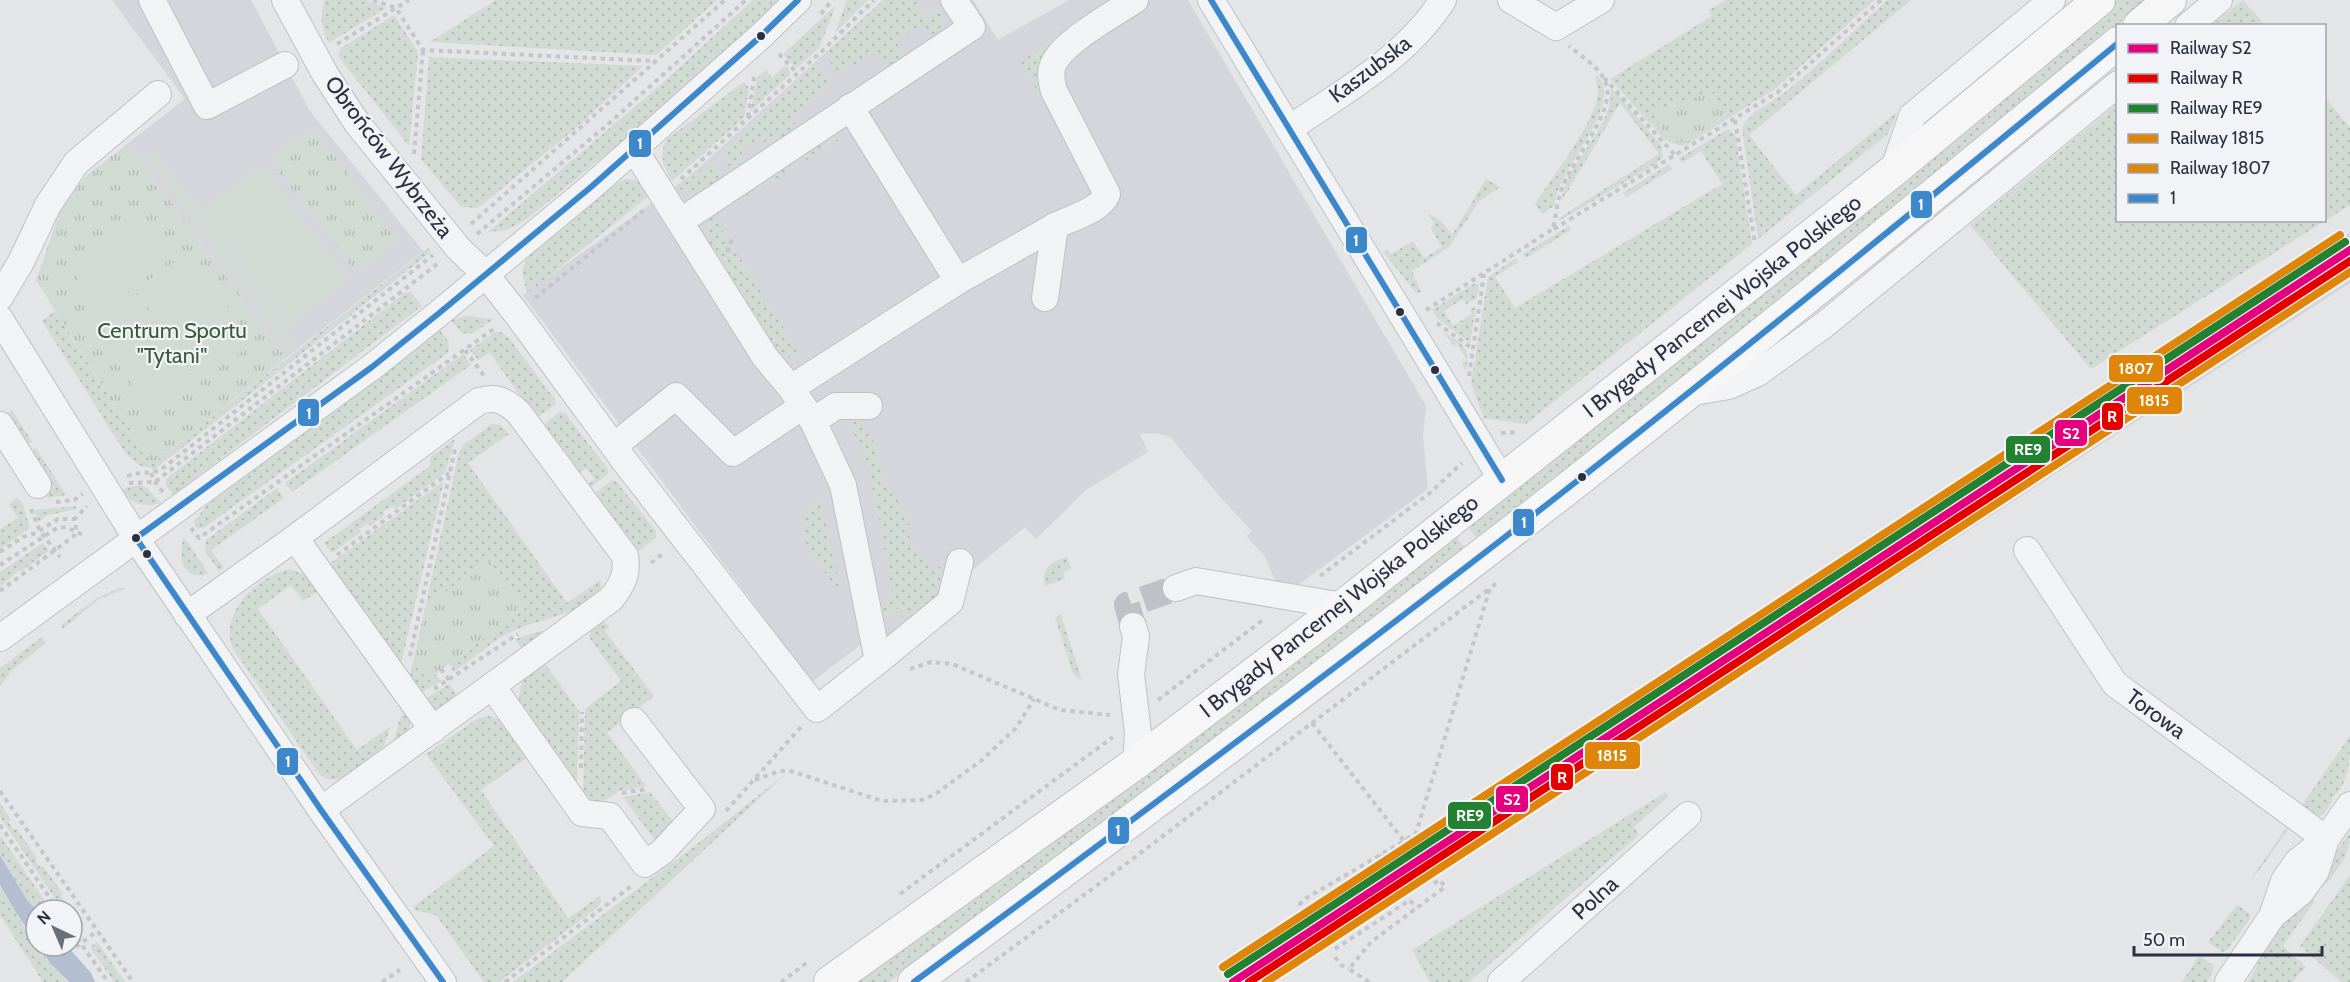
<svg xmlns="http://www.w3.org/2000/svg" width="2350" height="982" viewBox="0 0 2350 982" font-family="Cabin,sans-serif">
<style>
.built{fill:#d4d6dc}
.grass{fill:url(#grass-dots)}
.park{fill:url(#park-tufts)}
.pitch{fill:#d2dbd3}
.water{fill:#b3bed1}
.lines{fill:none;stroke-linecap:round;stroke-linejoin:round}
.minor-tunnel{stroke:#bec1c6;stroke-width:26;stroke-dasharray:26 13;stroke-linecap:butt}
.minor-casing{stroke:#c0c1c4;stroke-width:28}
.major-casing{stroke:#bfc1c5;stroke-width:34}
.path{stroke:#c5c6cb;stroke-width:4;stroke-dasharray:4.5 4.5;stroke-linecap:butt}
.minor{stroke:#f2f3f5;stroke-width:26}
.major{stroke:#f6f6f7;stroke-width:32}
.bus-1-casing{stroke:#f1f3f7;stroke-width:10}
.bus-1{stroke:#3d87cb;stroke-width:6}
.rail-1-casing{stroke:#f1f3f7;stroke-width:12}
.rail-2-casing{stroke:#f1f3f7;stroke-width:12}
.rail-3-casing{stroke:#f1f3f7;stroke-width:12}
.rail-4-casing{stroke:#f1f3f7;stroke-width:12}
.rail-5-casing{stroke:#f1f3f7;stroke-width:12}
.rail-1{stroke:#e5007d;stroke-width:8}
.rail-2{stroke:#e50000;stroke-width:8}
.rail-3{stroke:#238132;stroke-width:8}
.rail-4{stroke:#df860a;stroke-width:8}
.rail-5{stroke:#df860a;stroke-width:8}
.bus-dot{fill:#2b3040;stroke:#f1f3f7;stroke-width:2}
.labels{text-anchor:middle;dominant-baseline:central;stroke-width:4.5;stroke-linejoin:round;paint-order:stroke}
.street-label{font-size:22px;fill:#2b3040;stroke:#f1f3f7}
.park-label{font-size:22px;fill:#3b5b39;stroke:#f1f3f7}
.line-badge{stroke:#f1f3f7;stroke-width:2}
.badge-label{font-size:16px;text-anchor:middle;font-weight:bold;fill:#fff}
</style>
<defs>
<pattern id="grass-dots" width="8" height="8" patternUnits="userSpaceOnUse" patternTransform="scale(1.5)"><rect width="8" height="8" fill="#d2dbd3"/><path d="M2 2h.1M6 6h.1" fill="none" stroke="#b4bcb6" stroke-width="1.8" stroke-linecap="round"/></pattern>
<pattern id="park-tufts" width="24" height="20" patternUnits="userSpaceOnUse" patternTransform="scale(1.5)"><rect width="24" height="20" fill="#d2dbd3"/><path d="M3 7l-1-3M5 7V3M7 7l1-3M15 17l-1-3M17 17v-4M19 17l1-3" fill="none" stroke="#b4bcb6"/></pattern>
</defs>
<rect width="100%" height="100%" fill="#e3e5e7"/>
<g class="built">
<polygon points="112,0 251,0 310,111 423,251 286,358 128,143 185,99"/>
<polygon points="883,0 973,0 998,40 1069,0 1188,0 1426,406 1423,436 1428,489 1294,588 1276,582 1264,555 1246,536 1252,531 1220,497 1170,437 1156,433 1140,434 1148,452 1086,490 1036,539 1025,527 895,634 859,646 812,682 523,295 691,175"/>
<polygon points="2350,232 2350,283 1272,982 1223,982"/>
</g>
<g class="grass">
<path d="M325 0H366L386 8 329 43C321 28 319 16 325 0Z"/>
<polygon points="496,0 717,0 656,55 430,42"/>
<polygon points="753,0 780,0 648,120 527,219 507,230 488,232 659,86"/>
<polygon points="847,0 868,0 835,33"/>
<path d="M883 0H921L916 4 925 18 940 9C945 22 943 30 933 39L923 24 895 40 904 56 886 67 876 51 839 74 826 56 827 53Z"/>
<path d="M1726 0H1875L1775 89 1688 144C1680 148 1671 143 1664 139L1610 79 1712 16 1709 10Z"/>
<path d="M1887 0H1911L1749 135 1796 195 1897 112 1888 134 1758 239 1742 128C1751 110 1768 105 1784 93 1820 65 1853 31 1887 0Z"/>
<polygon points="2117,0 2147,0 1796,288 1478,540 1466,524 1898,181"/>
<polygon points="2243,0 2265,25 2212,25"/>
<polygon points="836,5 819,48 798,67 795,67 783,54"/>
<polygon points="394,15 418,52 409,146 338,56 341,48"/>
<polygon points="1056,38 1044,56 1093,182 1020,62"/>
<polygon points="429,57 643,66 576,128 478,208 461,207 421,159"/>
<polygon points="818,63 831,83 791,119 803,132 777,147 759,139 744,148 740,157 751,162 734,174 720,152"/>
<polygon points="786,65 791,74 751,111 757,78 766,70 772,77"/>
<path d="M1596 74C1628 102 1556 169 1555 205L1542 214 1535 204C1554 174 1590 130 1598 96 1600 88 1594 82 1596 74Z"/>
<path d="M744 82 749 88 744 118 672 181C663 165 658 155 667 139Z"/>
<path d="M1611 87 1662 146 1663 157 1654 165 1559 221V218L1659 154 1620 103 1562 201C1564 162 1614 130 1611 87Z"/>
<polygon points="2325,97 2350,128 2350,205 2091,369 1970,225 2117,104 2118,220 2324,220"/>
<polygon points="1728,129 1735,134 1752,244 1526,424 1484,418 1471,384 1488,277 1516,258 1518,262 1495,277 1515,308 1722,184 1701,151 1682,163 1679,158"/>
<polygon points="839,133 842,138 748,196 744,191"/>
<path d="M712 160 724 180C705 191 700 194 678 189Z"/>
<polygon points="1669,164 1672,169 1626,197 1623,193"/>
<polygon points="626,179 641,181 650,195 527,294 522,271 527,257 617,183"/>
<polygon points="1486,179 1500,187 1479,201 1449,247 1412,271 1421,292 1417,294 1383,252 1388,250 1391,254 1413,241 1424,258 1442,247 1431,229 1434,222 1427,213 1440,220 1452,235"/>
<path d="M734 197 738 202 714 217 801 356 789 357 775 351 708 243C702 219 717 210 734 197Z"/>
<polygon points="1569,226 1571,230 1526,258 1523,254"/>
<polygon points="428,248 431,252 155,469 141,466 126,454 42,321 55,311 152,464"/>
<polygon points="1475,283 1479,285 1477,298 1466,304 1463,299 1444,311 1453,326 1472,314 1470,310 1476,306 1470,343 1438,319 1432,310"/>
<polygon points="406,292 411,292 422,306 173,495 166,485 166,479"/>
<polygon points="466,316 494,319 472,334 462,333 451,320"/>
<polygon points="439,329 449,342 448,353 205,527 197,529 193,523 207,505"/>
<polygon points="495,332 501,332 508,337 554,398 556,404 539,416 534,416 490,353 478,360 470,350"/>
<path d="M1444 332C1465 347 1470 345 1466 372L1462 363 1467 360 1457 344 1453 346Z"/>
<polygon points="463,354 471,365 292,492 285,483"/>
<polygon points="12,410 32,442 18,450 0,418"/>
<polygon points="560,412 565,413 608,469 608,474 587,490 585,487 595,479 586,468 576,475 543,428 546,423"/>
<path d="M859 419 880 452 876 465 912 523 904 528 931 572 947 562 941 593 912 621 899 607 880 623 876 600 893 598C882 541 877 477 850 426L854 420Z"/>
<path d="M492 424 500 425 509 434 468 463 567 603 600 580 601 588C576 619 543 616 511 632 491 642 473 659 454 672L449 664 525 608 488 560 425 608 459 452 464 444Z"/>
<polygon points="455,439 446,470 442,475 395,509 392,506 383,512 385,515 370,526 368,523 359,529 361,532 332,553 324,543 430,466 430,457"/>
<polygon points="36,448 66,495 48,498 23,456"/>
<polygon points="612,480 616,481 656,531 656,538 637,552 632,553 593,498 595,493"/>
<polygon points="444,481 399,672 325,567"/>
<path d="M140 485 147 488 161 503C144 508 133 504 120 492L125 488Z"/>
<polygon points="277,488 284,498 211,550 224,568 219,571 205,551 206,540"/>
<polygon points="17,498 23,504 30,528 0,549 0,529 18,518 9,504"/>
<path d="M821 500 841 593C827 574 791 538 806 513 809 508 816 503 821 500Z"/>
<polygon points="75,506 77,509 48,515 38,522 35,510"/>
<polygon points="1454,534 1466,549 1099,827 889,982 854,982"/>
<path d="M184 537 209 574C182 581 177 558 184 537Z"/>
<polygon points="43,543 49,551 20,572 18,571 0,587 0,572"/>
<path d="M1067 557 1071 569 1063 572 1065 579 1045 586C1041 568 1052 561 1067 557Z"/>
<path d="M290 569 303 574 317 592 303 601 291 585 258 609 357 750 391 726 383 748 344 777C334 781 327 781 319 774L233 649C218 614 257 576 290 569Z"/>
<polygon points="119,588 127,588 99,599 63,629 61,625 97,598"/>
<polygon points="1061,615 1082,680 1076,677 1072,671 1055,617"/>
<path d="M599 620 610 626 605 631 654 696 607 733 646 786 619 791 600 804 586 803 583 799 585 709 621 681 590 639C589 630 591 626 599 620Z"/>
<polygon points="569,623 527,655 515,639"/>
<polygon points="42,637 46,643 11,671 0,687 0,668"/>
<polygon points="414,658 427,680 436,674 441,681 421,693 408,684"/>
<path d="M543 661 579 711 577 790 519 703C518 682 527 673 543 661Z"/>
<polygon points="449,684 462,703 436,711 422,701"/>
<path d="M407 709C416 729 404 737 391 750L400 718Z"/>
<polygon points="488,716 499,719 527,758 481,790 568,918 600,896 601,902 598,907 499,982 484,982 436,915 415,910 413,907 494,846 426,754 477,719"/>
<path d="M2350 736C2350 760 2350 783 2332 798 2332 806 2323 816 2316 818L2299 809Z"/>
<polygon points="788,772 562,982 513,982 692,848"/>
<polygon points="650,792 678,828 657,843 623,797"/>
<polygon points="1666,792 1669,796 1634,827 1639,835 1469,982 1430,982 1412,950"/>
<polygon points="0,803 11,820 8,821 14,830 17,829 37,858 35,859 40,867 43,866 63,894 61,896 67,905 70,904 85,925 77,930 72,923 72,910 63,910 0,817"/>
<polygon points="2286,828 2288,830 2252,880 2251,879"/>
<path d="M2350 832C2350 856 2341 864 2327 883L2322 884 2317 880Z"/>
<polygon points="0,835 51,910 36,910 27,900 0,854"/>
<polygon points="2350,875 2350,982 2341,982 2300,946"/>
<polygon points="0,887 36,946 67,982 43,982 0,915"/>
<polygon points="2308,893 2313,897 2314,902 2283,946 2306,967 2292,982 2248,982 2267,947"/>
<polygon points="2237,905 2249,913 2250,919 2227,950 2222,952 2208,942"/>
<polygon points="97,942 125,982 114,982 90,947"/>
<polygon points="2199,956 2213,965 2213,971 2207,982 2182,982"/>
</g>
<g class="park">
<path d="M1710 89 1729 117C1714 126 1685 153 1669 138 1662 132 1658 121 1653 113L1674 103 1686 106Z"/>
<polygon points="312,126 398,240 356,273 269,159"/>
<polygon points="128,143 286,358 152,464 36,280 61,209 85,177"/>
<polygon points="488,560 525,608 427,680 414,658 425,608"/>
</g>
<g class="pitch">
<polygon points="156,152 296,344 286,350 147,158"/>
<polygon points="263,165 349,280 287,327 202,210"/>
<polygon points="140,212 174,257 99,309 68,263"/>
<polygon points="189,252 253,344 199,381 135,290"/>
<polygon points="133,289 193,374 147,406 88,321"/>
</g>
<g class="water">
<polygon points="0,855 27,900 36,910 36,942 13,908 0,885"/>
<polygon points="39,946 67,946 91,973 95,982 69,982 51,964"/>
</g>
<g class="lines">
<polyline class="minor-tunnel" points="1133,626 1127,605 1176,588"/>
<defs>
<g id="minor">
<polyline points="152,0 207,106 285,65"/>
<polyline points="285,0 325,74 357,123 458,248 486,275 516,313 626,463 817,709 878,661 843,485 813,421 791,388 765,357 634,149"/>
<polyline points="1211,0 1502,480"/>
<polyline points="1511,0 1556,27 1601,0"/>
<polyline points="2188,26 2219,0"/>
<polyline points="850,107 958,281"/>
<path d="M1289 129C1344 91 1406 58 1443 0"/>
<polyline points="1893,171 1912,116 2052,0"/>
<polyline points="681,221 972,27 954,0"/>
<polyline points="0,297 21,262 48,205 76,163 158,94"/>
<path d="M1045 298 1055 226C1071 218 1100 211 1107 194L1054 91C1052 83 1050 76 1052 68 1058 44 1114 14 1135 0"/>
<polyline points="0,319 143,549 321,810 443,982"/>
<polyline points="791,388 958,281 1055,226"/>
<polyline points="1688,393 1729,386 1758,373 1824,325 2118,84"/>
<polyline points="813,421 836,406 869,406"/>
<polyline points="0,425 38,485"/>
<polyline points="614,446 676,396 733,453 803,406"/>
<polyline points="295,538 433,730"/>
<polyline points="2027,550 2115,684 2326,839"/>
<polyline points="1176,588 1196,581 1343,606"/>
<path d="M187 615 295 538 479 401C496 396 504 400 518 412L625 556C628 574 622 585 611 599L492 686"/>
<polyline points="1133,626 1136,637 1131,674 1138,733 1136,763"/>
<polyline points="0,638 372,367 438,314 591,187 761,36 798,0"/>
<polyline points="878,661 950,602 960,562"/>
<polyline points="321,810 492,686 582,813 610,816 645,864 662,852 702,809 634,721"/>
<polyline points="2273,915 2301,892 2316,871 2326,839"/>
<polyline points="1501,982 1688,815"/>
<polyline points="2228,982 2272,916 2284,881 2291,871 2297,862 2326,839 2350,805"/>
</g>
<g id="major">
<polyline points="2139,26 2170,0"/>
<polyline points="830,982 1136,763 1343,606 1893,171 2099,0"/>
<path d="M914 982C1132 821 1349 658 1563 492 1750 345 1934 195 2118 43"/>
</g>
</defs>
<use href="#minor" class="minor-casing"/>
<use href="#major" class="major-casing"/>
<g class="path">
<polyline points="373,0 396,8 423,50 654,61"/>
<polyline points="821,14 832,0"/>
<polyline points="337,44 409,0"/>
<polyline points="779,54 797,73"/>
<polyline points="1604,78 1676,156"/>
<polyline points="748,117 754,77"/>
<polyline points="1735,120 1755,244"/>
<polyline points="414,154 423,50"/>
<polyline points="681,179 822,51 874,0"/>
<polyline points="471,224 725,0"/>
<polyline points="1554,229 1778,92 1881,0"/>
<polyline points="477,234 606,126 746,0"/>
<polyline points="727,252 732,239"/>
<polyline points="535,298 644,210"/>
<path d="M1426 310 1553 229C1556 216 1557 201 1562 188 1572 161 1613 113 1607 87 1603 69 1582 57 1569 46"/>
<polyline points="1437,323 1473,349"/>
<polyline points="465,350 484,376"/>
<polyline points="1469,376 1484,274"/>
<polyline points="1501,433 1517,432"/>
<polyline points="151,473 155,482 163,492"/>
<path d="M127 476C141 471 148 475 162 469L433 255"/>
<polyline points="129,483 155,482 164,475 440,262"/>
<polyline points="56,502 74,500 83,494"/>
<polyline points="31,509 40,531 60,557"/>
<polyline points="191,528 199,538 495,328"/>
<polyline points="0,552 23,537 36,533 58,519 75,519"/>
<polyline points="337,555 449,473"/>
<polyline points="651,563 664,553"/>
<polyline points="0,565 57,528 66,527 83,535"/>
<polyline points="1320,576 1431,492 1462,463"/>
<polyline points="0,591 74,536 76,529 75,519 87,506"/>
<polyline points="410,656 455,449"/>
<polyline points="441,669 449,680"/>
<polyline points="910,669 931,662 952,664 1060,710 1110,715"/>
<polyline points="434,689 518,634"/>
<polyline points="1158,700 1264,619"/>
<polyline points="1312,723 1404,841"/>
<polyline points="581,768 582,712"/>
<polyline points="755,780 780,771 791,771 882,801 922,800 934,795 982,760 1016,728 1034,699"/>
<polyline points="0,791 133,982"/>
<polyline points="622,793 648,789"/>
<polyline points="726,811 801,727"/>
<polyline points="0,825 58,910"/>
<polyline points="900,894 1113,737"/>
<polyline points="1305,913 1300,904 1303,900 1404,841"/>
<polyline points="1313,915 1388,866 1380,855"/>
<polyline points="72,931 108,982"/>
<polyline points="76,947 97,931"/>
<polyline points="1335,949 1410,900 1416,908"/>
<polyline points="1335,957 1341,965 1349,969"/>
<polyline points="382,982 400,970"/>
<polyline points="505,982 634,884"/>
<polyline points="781,982 809,961"/>
<polyline points="966,982 1130,861 1490,588"/>
<polyline points="1369,982 1349,969 1371,942 1445,887 1440,880 1432,884 1429,879 1432,877 1413,850 1404,855 1401,851 1410,843 1407,839 1416,833 1490,588 1499,581"/>
</g>
<use href="#minor" class="minor"/>
<use href="#major" class="major"/>
<defs>
<g id="bus-1">
<polyline points="1211,0 1502,480"/>
<polyline points="136,538 372,367 438,314 591,187 761,36 798,0"/>
<polyline points="136,538 321,810 443,982"/>
<path d="M914 982C1132 821 1349 659 1563 492 1750 346 1934 195 2118 43"/>
</g>
</defs>
<use href="#bus-1" class="bus-1-casing"/>
<use href="#bus-1" class="bus-1"/>
<defs>
<polyline id="rail-1" points="1233,982 2350,250"/>
<polyline id="rail-2" points="1249,982 2350,261"/>
<polyline id="rail-3" points="1228,974 2345,242"/>
<polyline id="rail-4" points="1266,982 2350,272"/>
<polyline id="rail-5" points="1223,967 2340,235"/>
</defs>
<use href="#rail-1" class="rail-1-casing"/>
<use href="#rail-2" class="rail-2-casing"/>
<use href="#rail-3" class="rail-3-casing"/>
<use href="#rail-4" class="rail-4-casing"/>
<use href="#rail-5" class="rail-5-casing"/>
<use href="#rail-1" class="rail-1"/>
<use href="#rail-2" class="rail-2"/>
<use href="#rail-3" class="rail-3"/>
<use href="#rail-4" class="rail-4"/>
<use href="#rail-5" class="rail-5"/>
</g>
<g class="bus-dot">
<circle cx="761" cy="36" r="5"/>
<circle cx="1400" cy="312" r="5"/>
<circle cx="1435" cy="370" r="5"/>
<circle cx="1582" cy="477" r="5"/>
<circle cx="136" cy="538" r="5"/>
<circle cx="147" cy="554" r="5"/>
</g>
<g class="labels">
<g class="street-label">
<text transform="translate(1370 69) rotate(-37)">Kaszubska</text>
<text transform="translate(389 157) rotate(53)">Obrońców Wybrzeża</text>
<text transform="translate(1722 306) rotate(-38)">I Brygady Pancernej Wojska Polskiego</text>
<text transform="translate(1339 606) rotate(-38)">I Brygady Pancernej Wojska Polskiego</text>
<text transform="translate(2156 714) rotate(36)">Torowa</text>
<text transform="translate(1595 898) rotate(-42)">Polna</text>
</g>
<g class="park-label">
<text x="172" y="330">Centrum Sportu<tspan x="172" dy="25">"Tytani"</tspan></text>
</g>
</g>
<g class="line-badge">
<rect x="628" y="129" width="24" height="29" rx="6" fill="#3d87cb"/>
<rect x="1910" y="190" width="23" height="29" rx="6" fill="#3d87cb"/>
<rect x="1345" y="226" width="23" height="28" rx="6" fill="#3d87cb"/>
<rect x="2108" y="354" width="56" height="29" rx="6" fill="#df860a"/>
<rect x="2126" y="386" width="57" height="29" rx="6" fill="#df860a"/>
<rect x="297" y="398" width="23" height="29" rx="6" fill="#3d87cb"/>
<rect x="2101" y="402" width="23" height="29" rx="6" fill="#e50000"/>
<rect x="2054" y="419" width="34" height="28" rx="6" fill="#e5007d"/>
<rect x="2005" y="435" width="46" height="29" rx="6" fill="#238132"/>
<rect x="1512" y="508" width="23" height="29" rx="6" fill="#3d87cb"/>
<rect x="1584" y="741" width="57" height="29" rx="6" fill="#df860a"/>
<rect x="276" y="747" width="23" height="29" rx="6" fill="#3d87cb"/>
<rect x="1550" y="763" width="24" height="28" rx="6" fill="#e50000"/>
<rect x="1495" y="785" width="34" height="28" rx="6" fill="#e5007d"/>
<rect x="1447" y="801" width="45" height="29" rx="6" fill="#238132"/>
<rect x="1107" y="816" width="23" height="29" rx="6" fill="#3d87cb"/>
</g>
<g class="badge-label">
<text x="640" y="149">1</text>
<text x="1921" y="210">1</text>
<text x="1356" y="246">1</text>
<text x="2136" y="374">1807</text>
<text x="2154" y="406">1815</text>
<text x="309" y="419">1</text>
<text x="2112" y="422">R</text>
<text x="2071" y="439">S2</text>
<text x="2028" y="455">RE9</text>
<text x="1524" y="528">1</text>
<text x="1612" y="761">1815</text>
<text x="288" y="767">1</text>
<text x="1562" y="783">R</text>
<text x="1512" y="805">S2</text>
<text x="1470" y="821">RE9</text>
<text x="1118" y="836">1</text>
</g>
<rect x="2116" y="24" width="210" height="198" fill="#f1f3f7" stroke="#a2a5ae" stroke-width="1.5"/>
<rect x="2128" y="44" width="30" height="9" fill="#e5007d" stroke="#a2a5ae" stroke-width="1.5"/>
<text x="2170" y="54" font-size="18" fill="#2b3040">Railway S2</text>
<rect x="2128" y="74" width="30" height="9" fill="#e50000" stroke="#a2a5ae" stroke-width="1.5"/>
<text x="2170" y="84" font-size="18" fill="#2b3040">Railway R</text>
<rect x="2128" y="104" width="30" height="9" fill="#238132" stroke="#a2a5ae" stroke-width="1.5"/>
<text x="2170" y="114" font-size="18" fill="#2b3040">Railway RE9</text>
<rect x="2128" y="134" width="30" height="9" fill="#df860a" stroke="#a2a5ae" stroke-width="1.5"/>
<text x="2170" y="144" font-size="18" fill="#2b3040">Railway 1815</text>
<rect x="2128" y="164" width="30" height="9" fill="#df860a" stroke="#a2a5ae" stroke-width="1.5"/>
<text x="2170" y="174" font-size="18" fill="#2b3040">Railway 1807</text>
<rect x="2128" y="194" width="30" height="9" fill="#3d87cb" stroke="#a2a5ae" stroke-width="1.5"/>
<text x="2170" y="204" font-size="18" fill="#2b3040">1</text>
<g transform="translate(54 928) rotate(316)"><circle r="28" fill="#f1f3f7" stroke="#a2a5ae" stroke-width="1.5"/>
<path d="M0-4.5L10 22L0 15L-10 22Z" fill="#6b6f7a"/>
<text y="-9" font-size="16" font-weight="bold" text-anchor="middle" fill="#2b3040">N</text>
</g>
<path d="M2134 946v9h188v-9" fill="none" stroke="#2b3040" stroke-width="3"/>
<text x="2143" y="946" font-size="18" fill="#2b3040" stroke="#f1f3f7" stroke-width="4.5" paint-order="stroke">50 m</text>
</svg>
